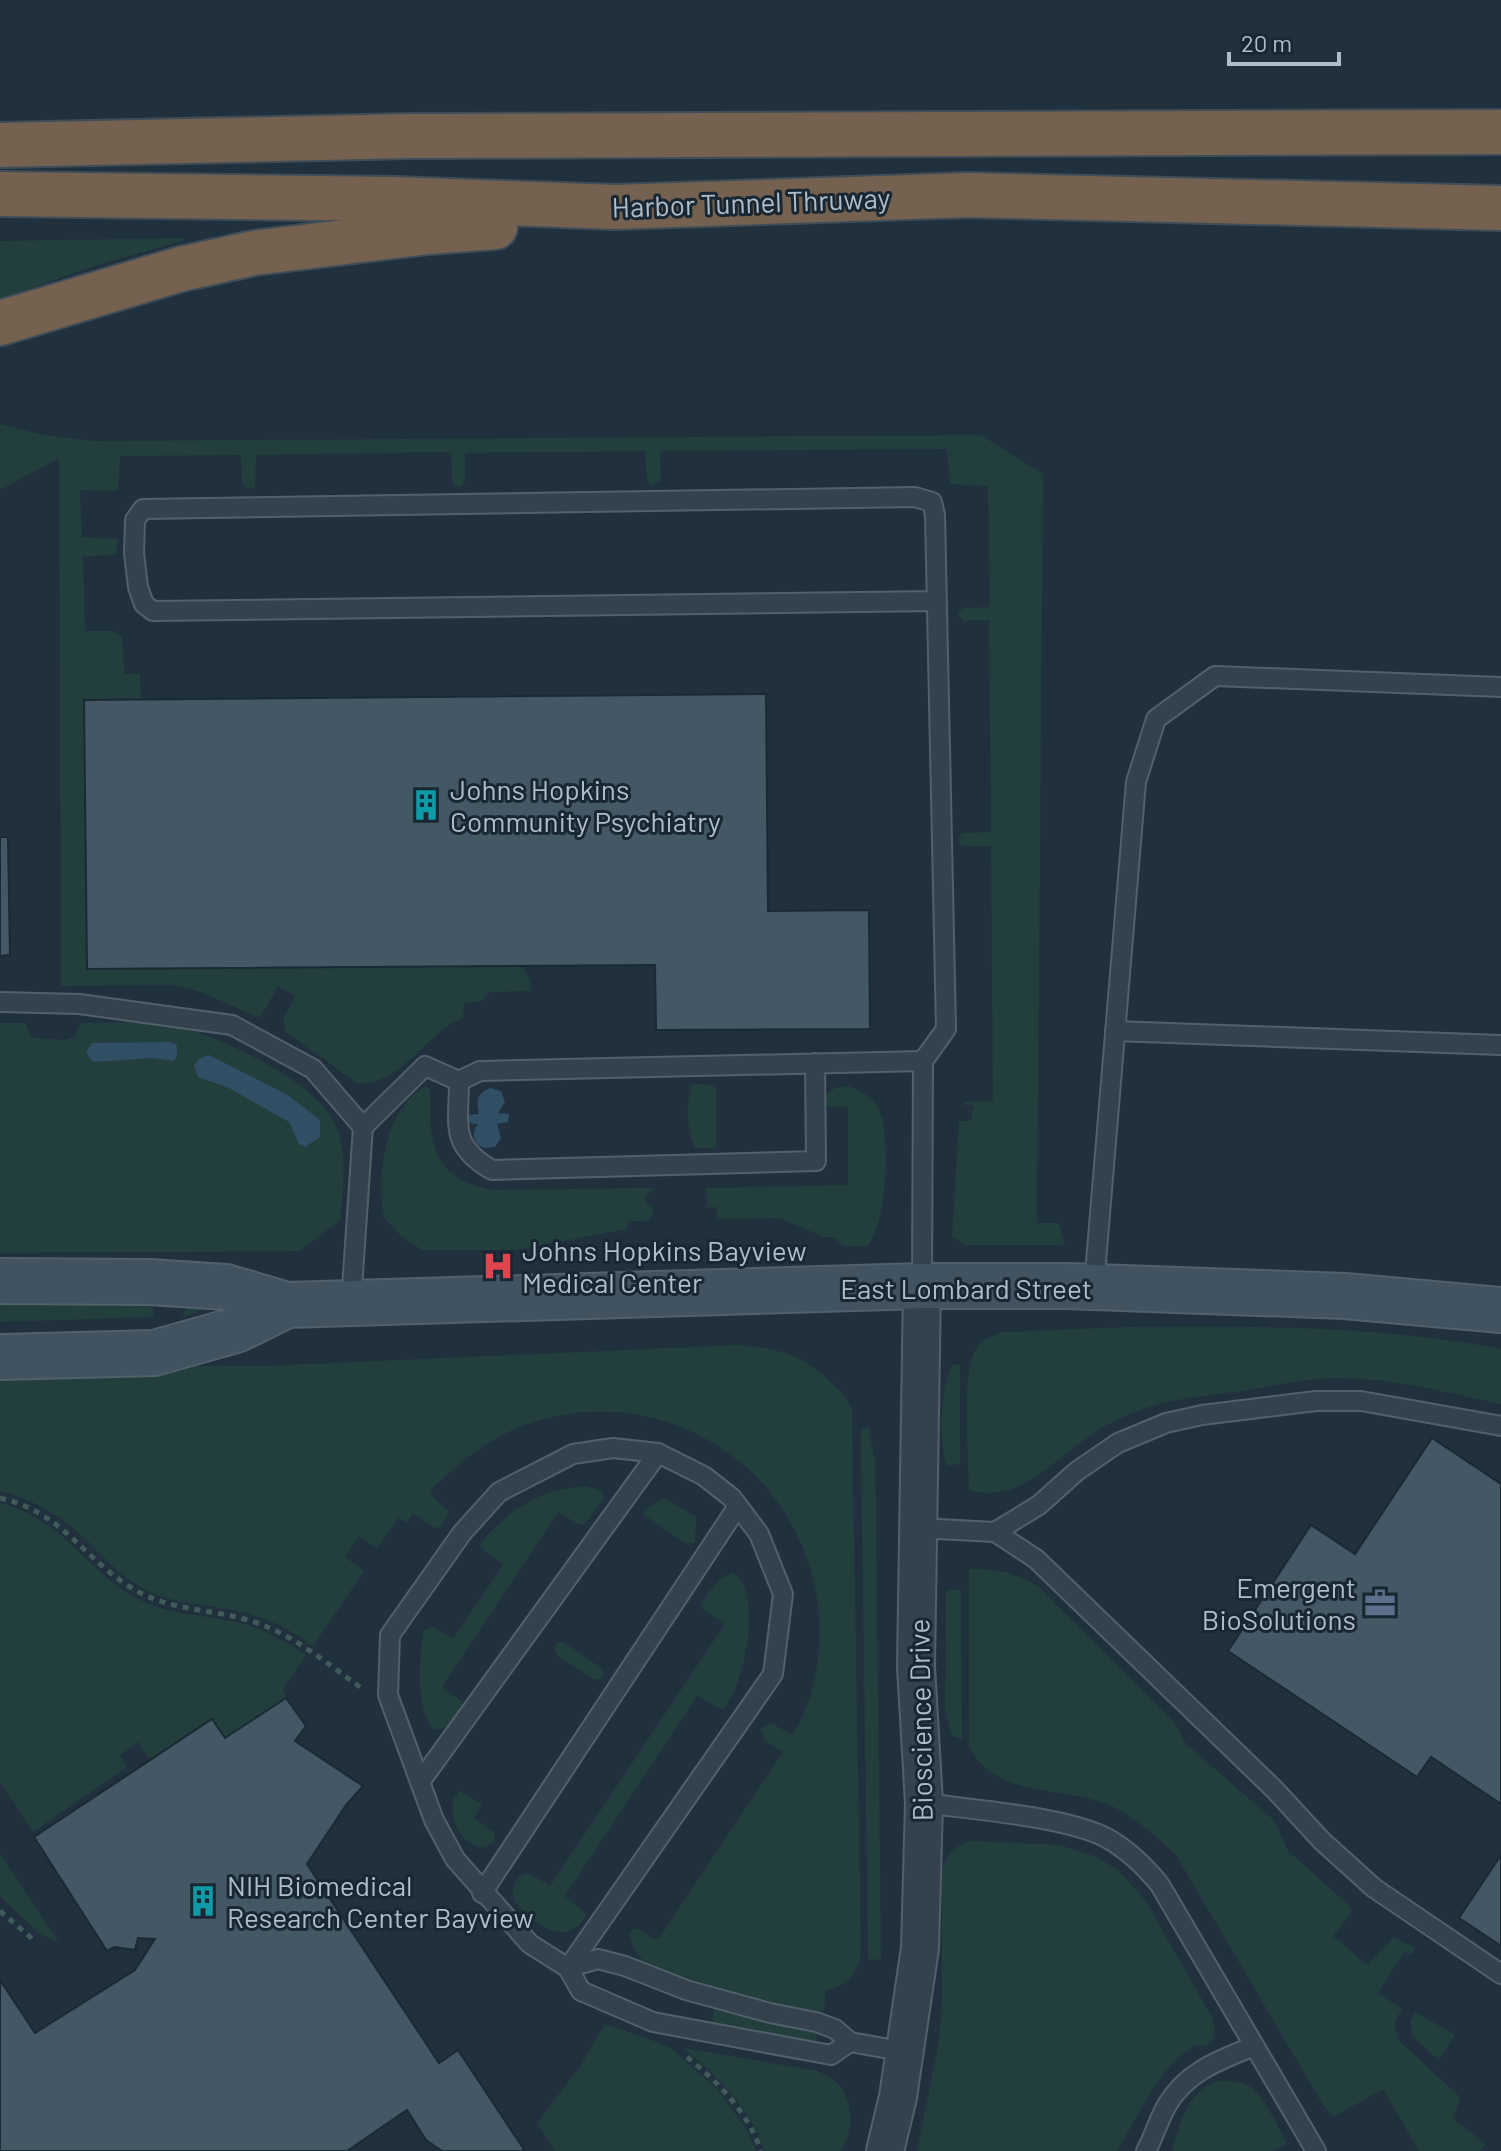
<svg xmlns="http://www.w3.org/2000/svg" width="1501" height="2151" viewBox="0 0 1501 2151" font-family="Barlow,sans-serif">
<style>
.green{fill:#223e3d}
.water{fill:#304e64}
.building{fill:#435764;stroke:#1b2934;stroke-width:2}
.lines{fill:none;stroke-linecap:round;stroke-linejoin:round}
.lane-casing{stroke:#52606b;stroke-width:22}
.street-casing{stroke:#52606b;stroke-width:40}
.secondary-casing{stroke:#52606b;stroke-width:48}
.highway-casing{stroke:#3f4d58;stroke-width:48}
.path{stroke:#405b5a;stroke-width:5;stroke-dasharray:6 6;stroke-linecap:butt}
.lane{stroke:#34424d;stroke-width:18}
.street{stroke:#34424d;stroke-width:36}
.secondary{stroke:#415261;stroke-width:44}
.highway{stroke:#746150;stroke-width:44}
.labels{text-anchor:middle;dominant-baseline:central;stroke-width:6;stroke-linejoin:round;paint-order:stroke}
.street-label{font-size:28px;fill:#afbdc9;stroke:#192732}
.poi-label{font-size:28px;fill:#afbdc9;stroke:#192732;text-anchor:start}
</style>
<rect width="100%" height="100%" fill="#20313d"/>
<g class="green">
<polygon points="183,238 183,241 98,265 0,299 0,241"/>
<path d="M0 424 43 435 94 441 981 435 1043 474 1037 1223H1059L1065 1245H964L952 1236 959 1121H971L973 1105H963L964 1102 993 1101 991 846H961L958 839 962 833 991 832 989 620 964 621 957 613 963 608 990 607 988 486 950 484 947 449 660 451 661 481 652 486 647 482 645 451 465 453V482L461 487 456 486 452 482 451 452 256 455 255 486 252 489 245 488 242 484 241 455 120 456 118 489 115 491 80 490 82 537 118 539 117 554 114 555 83 556 85 631H112L122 636 124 674H140L141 699 84 700 87 968 521 965 530 979 531 991 489 992 482 1001 464 1003 463 1018C422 1035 407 1082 358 1084L285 1031 283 1019 295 996 278 986 260 1018 198 991 172 985 61 986 59 458 0 490Z"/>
<path d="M156 1022C202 1027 314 1078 334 1122 349 1151 342 1187 341 1219L300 1251 0 1253V1023H26L30 1036 34 1038 64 1040 75 1037 80 1023Z"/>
<path d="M692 1084 712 1085 716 1089V1148H695C686 1124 685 1108 692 1084Z"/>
<path d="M426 1086 430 1090C430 1143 430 1177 492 1190L655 1188 646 1196 645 1201 653 1207V1215L647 1221H628L627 1229 517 1250H422L401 1236 384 1218C376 1175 384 1109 426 1086Z"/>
<path d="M848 1086C860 1090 871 1096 878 1107 892 1131 887 1226 867 1246H843L834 1237H824L779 1218 717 1219 716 1207H705L708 1205 705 1188 848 1185V1107L820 1106 818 1100 835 1088Z"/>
<path d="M177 1292C206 1294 211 1315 181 1316L186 1310 185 1302 163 1300 152 1303 154 1317 0 1322V1297Z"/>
<path d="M1127 1327C1252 1326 1369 1325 1492 1347L1501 1349V1404C1448 1393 1393 1378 1338 1378 1306 1378 1274 1386 1242 1391 1209 1395 1177 1398 1146 1408 1126 1415 1108 1423 1091 1435 1054 1460 1018 1505 969 1490 969 1458 960 1370 977 1347 984 1338 994 1335 1004 1332Z"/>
<path d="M738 1345C779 1349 799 1353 830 1381 839 1389 847 1398 852 1411L861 1952C859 1972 847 1987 826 1990L824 2011C765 2004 707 1985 651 1967 639 1959 631 1947 630 1933L634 1929H639L655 1940 660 1937 783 1752 765 1741 760 1729 771 1723 792 1735C814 1703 821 1657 819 1619 810 1467 655 1370 515 1429 482 1443 457 1465 432 1489L431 1495 450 1512 440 1528 433 1527 413 1513 407 1523 398 1518 377 1549 359 1536 345 1557 364 1571 313 1646C291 1630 268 1618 241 1612 209 1604 176 1605 146 1590 115 1574 97 1548 71 1526 51 1510 25 1497 0 1491V1375L204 1366H265Z"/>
<path d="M960 1364V1464L947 1466C938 1440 940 1389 952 1365Z"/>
<polygon points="868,1427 875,1459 876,1512 881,1960 868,1959 861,1451 861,1429"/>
<path d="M586 1486 602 1491 604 1498 584 1525 576 1523 558 1512 442 1687 461 1701 463 1708 450 1726 436 1730C415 1717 419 1653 424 1630L433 1627 453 1639 503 1565 480 1547 481 1543C508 1509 542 1488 586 1486Z"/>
<polygon points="664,1498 696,1517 695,1543 684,1543 643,1514 645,1510"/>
<path d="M0 1503C66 1521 81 1566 134 1597 170 1617 209 1614 247 1625 269 1632 288 1643 307 1655L283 1688 286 1698 225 1738 211 1719 150 1760 138 1742 120 1755 127 1767 33 1832 0 1782Z"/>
<path d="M969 1569C995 1569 1019 1573 1040 1588L1175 1723 1186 1744 1274 1820 1288 1851 1351 1907V1913L1333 1936 1367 1965 1394 1937 1415 1948 1411 1955 1405 1951 1378 1993 1402 2009 1394 2023 1399 2041 1460 2097 1453 2119 1486 2144 1479 2151H1419L1383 2089 1334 2117 1323 2105 1176 1855C1154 1835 1129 1811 1101 1802 1054 1786 999 1798 969 1748Z"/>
<path d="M733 1573C764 1592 744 1687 723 1710L697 1696 565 1896 586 1914C569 1951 530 1923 514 1900 511 1889 515 1874 529 1873L550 1886 725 1624 703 1609 701 1603 719 1579Z"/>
<polygon points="946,1590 961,1590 962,1739 952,1736 945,1711"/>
<polygon points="558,1642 563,1642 603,1669 603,1678 595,1680 558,1656 554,1648"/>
<path d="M460 1791 482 1804 474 1818 494 1832V1841L484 1848C460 1844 450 1821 453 1799Z"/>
<path d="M972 1841 1060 1845 1097 1857 1118 1870 1145 1900 1212 2017 1215 2027 1213 2040 1205 2047 1196 2045C1157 2068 1140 2114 1117 2151H917L937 2052 942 2006V1871C947 1855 954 1845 972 1841Z"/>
<polygon points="0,1853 1,1855 59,1943 40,1934 0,1896"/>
<polygon points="714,2009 815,2032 817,2039 813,2042 712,2023"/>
<polygon points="1416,2012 1455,2035 1439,2060 1412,2036 1410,2021"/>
<polygon points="605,2024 668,2046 717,2089 747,2130 756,2151 555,2151 537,2123 581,2065"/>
<path d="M683 2048 818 2071C825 2075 834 2079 839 2085 854 2103 854 2133 840 2151H765C751 2108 717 2076 683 2048Z"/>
<path d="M1218 2081C1226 2081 1237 2081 1245 2084 1262 2090 1278 2128 1287 2143L1274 2151H1172C1181 2122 1186 2092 1218 2081Z"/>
</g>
<g class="water">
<path d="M169 1042 176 1044C178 1051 178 1055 174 1061L152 1058 93 1062 86 1053 92 1043Z"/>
<polygon points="209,1055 288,1095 320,1120 320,1137 305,1147 299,1144 289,1122 229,1088 198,1077 194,1065 199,1059"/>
<path d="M490 1088 501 1091 505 1102 498 1113 509 1114 508 1122 497 1124 501 1138 495 1147 484 1148 478 1145C473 1138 472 1132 478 1124L467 1123 468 1115 479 1114C476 1101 477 1093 490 1088Z"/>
</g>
<g class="building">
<polygon points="766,694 768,911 869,910 870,1029 656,1030 655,965 87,969 84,700"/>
<polygon points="0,837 8,837 10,955 0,956"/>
<polygon points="1432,1438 1501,1484 1501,1804 1431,1757 1417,1777 1228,1651 1311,1525 1355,1554"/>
<polygon points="286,1698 306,1726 295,1741 363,1786 346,1805 307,1864 439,2063 458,2050 525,2151 442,2151 426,2140 407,2110 347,2151 0,2151 0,1980 35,2033 135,1970 155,1939 138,1938 135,1950 114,1947 107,1951 34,1837 212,1719 225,1738"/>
<polygon points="1501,1855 1501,1946 1459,1918"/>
</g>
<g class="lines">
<defs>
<g id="lane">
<polyline points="0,1002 79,1004 232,1025 313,1069 363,1127"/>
<polyline points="1115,1031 1501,1045"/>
<path d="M815 1063 816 1161 492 1170C449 1145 459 1125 459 1081L480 1071 923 1061"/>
<polyline points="922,1286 923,1061 946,1029 935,515 932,502 915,497 143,509 135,520 134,553 138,587 144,604 153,611 936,601"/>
<polyline points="1094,1286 1136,782 1156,719 1215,676 1501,687"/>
<polyline points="351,1303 363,1127 425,1066 459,1081"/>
<polyline points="918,1528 995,1532 1039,1505 1077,1471 1118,1443 1166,1423 1202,1415 1316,1401 1361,1401 1501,1426"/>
<polyline points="995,1532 1036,1559 1275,1790 1322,1841 1374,1888 1501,1974"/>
<polyline points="420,1782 658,1453"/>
<path d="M924 1803C974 1810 1061 1816 1105 1837 1127 1849 1144 1865 1160 1885L1316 2151"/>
<polyline points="482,1893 738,1506"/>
<polyline points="568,1968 773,1674 783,1594 759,1534 732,1498 704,1476 658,1453 613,1448 573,1454 499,1492 462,1533 390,1635 388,1695 434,1820 455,1859 530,1944 568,1968 581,1991 653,2022 831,2055 850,2042"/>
<polyline points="568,1968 598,1959 625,1966 686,1990 770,2013 816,2022 835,2029 850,2042 906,2052"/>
<path d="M1146 2151C1154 2136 1159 2119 1167 2105 1187 2071 1220 2060 1254 2046"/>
</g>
<polyline id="street" points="885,2151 898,2097 920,1948 924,1803 916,1667 922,1286"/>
<g id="secondary">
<polyline points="0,1281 150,1282 226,1287 287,1305 922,1286 1067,1286 1345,1296 1501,1310"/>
<polyline points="0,1357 154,1353 236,1330 287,1305"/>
</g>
<g id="highway">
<polyline points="0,145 410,136 1501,132"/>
<polyline points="0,194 396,199 615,207 969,195 1501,208"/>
<polyline points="0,323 181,269 254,253 428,232 495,227"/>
</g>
</defs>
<use href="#lane" class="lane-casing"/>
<use href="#street" class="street-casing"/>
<use href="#secondary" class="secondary-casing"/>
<use href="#highway" class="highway-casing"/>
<g class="path">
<path d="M0 1498C60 1512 78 1551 124 1583 165 1612 206 1607 251 1621 293 1634 325 1662 360 1687"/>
<polyline points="0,1911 35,1941"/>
<path d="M687 2057C718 2082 748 2112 761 2151"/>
</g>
<use href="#lane" class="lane"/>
<use href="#street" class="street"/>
<use href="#secondary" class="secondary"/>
<use href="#highway" class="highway"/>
</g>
<defs>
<symbol id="building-bare" viewBox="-9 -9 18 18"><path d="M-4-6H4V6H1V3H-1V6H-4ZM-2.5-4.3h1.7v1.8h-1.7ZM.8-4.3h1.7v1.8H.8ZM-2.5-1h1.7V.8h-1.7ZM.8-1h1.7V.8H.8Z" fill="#0f9aa8" stroke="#192732" stroke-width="2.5" paint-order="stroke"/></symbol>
<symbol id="hospital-bare" viewBox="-9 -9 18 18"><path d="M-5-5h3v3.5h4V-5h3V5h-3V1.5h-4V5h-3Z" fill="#e0444e" stroke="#192732" stroke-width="2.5" paint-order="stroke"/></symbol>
<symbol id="office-bare" viewBox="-9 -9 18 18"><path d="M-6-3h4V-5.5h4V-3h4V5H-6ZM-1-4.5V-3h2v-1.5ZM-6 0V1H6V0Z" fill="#5c6f8a" stroke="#192732" stroke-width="2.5" paint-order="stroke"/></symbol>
</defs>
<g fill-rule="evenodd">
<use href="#building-bare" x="404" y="783" width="44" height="44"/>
<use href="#hospital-bare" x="476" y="1244" width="44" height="44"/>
<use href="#office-bare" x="1358" y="1581" width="44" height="44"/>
<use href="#building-bare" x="181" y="1879" width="44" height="44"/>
</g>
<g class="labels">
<g class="street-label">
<text transform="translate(751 202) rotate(-2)">Harbor Tunnel Thruway</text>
<text x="966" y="1288">East Lombard Street</text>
<text transform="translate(920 1720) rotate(-91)">Bioscience Drive</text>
</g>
<g class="poi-label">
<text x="450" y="789">Johns Hopkins<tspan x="450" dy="32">Community Psychiatry</tspan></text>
<text x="522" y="1250">Johns Hopkins Bayview<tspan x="522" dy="32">Medical Center</tspan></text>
<text x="1356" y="1587" text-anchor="end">Emergent<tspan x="1356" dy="32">BioSolutions</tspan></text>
<text x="227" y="1885">NIH Biomedical<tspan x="227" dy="32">Research Center Bayview</tspan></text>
</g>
</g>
<path d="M1229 52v12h110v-12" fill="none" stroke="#afbdc9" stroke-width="4"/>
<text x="1241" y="52" font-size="24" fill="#afbdc9" stroke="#192732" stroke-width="6" paint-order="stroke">20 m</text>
</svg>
